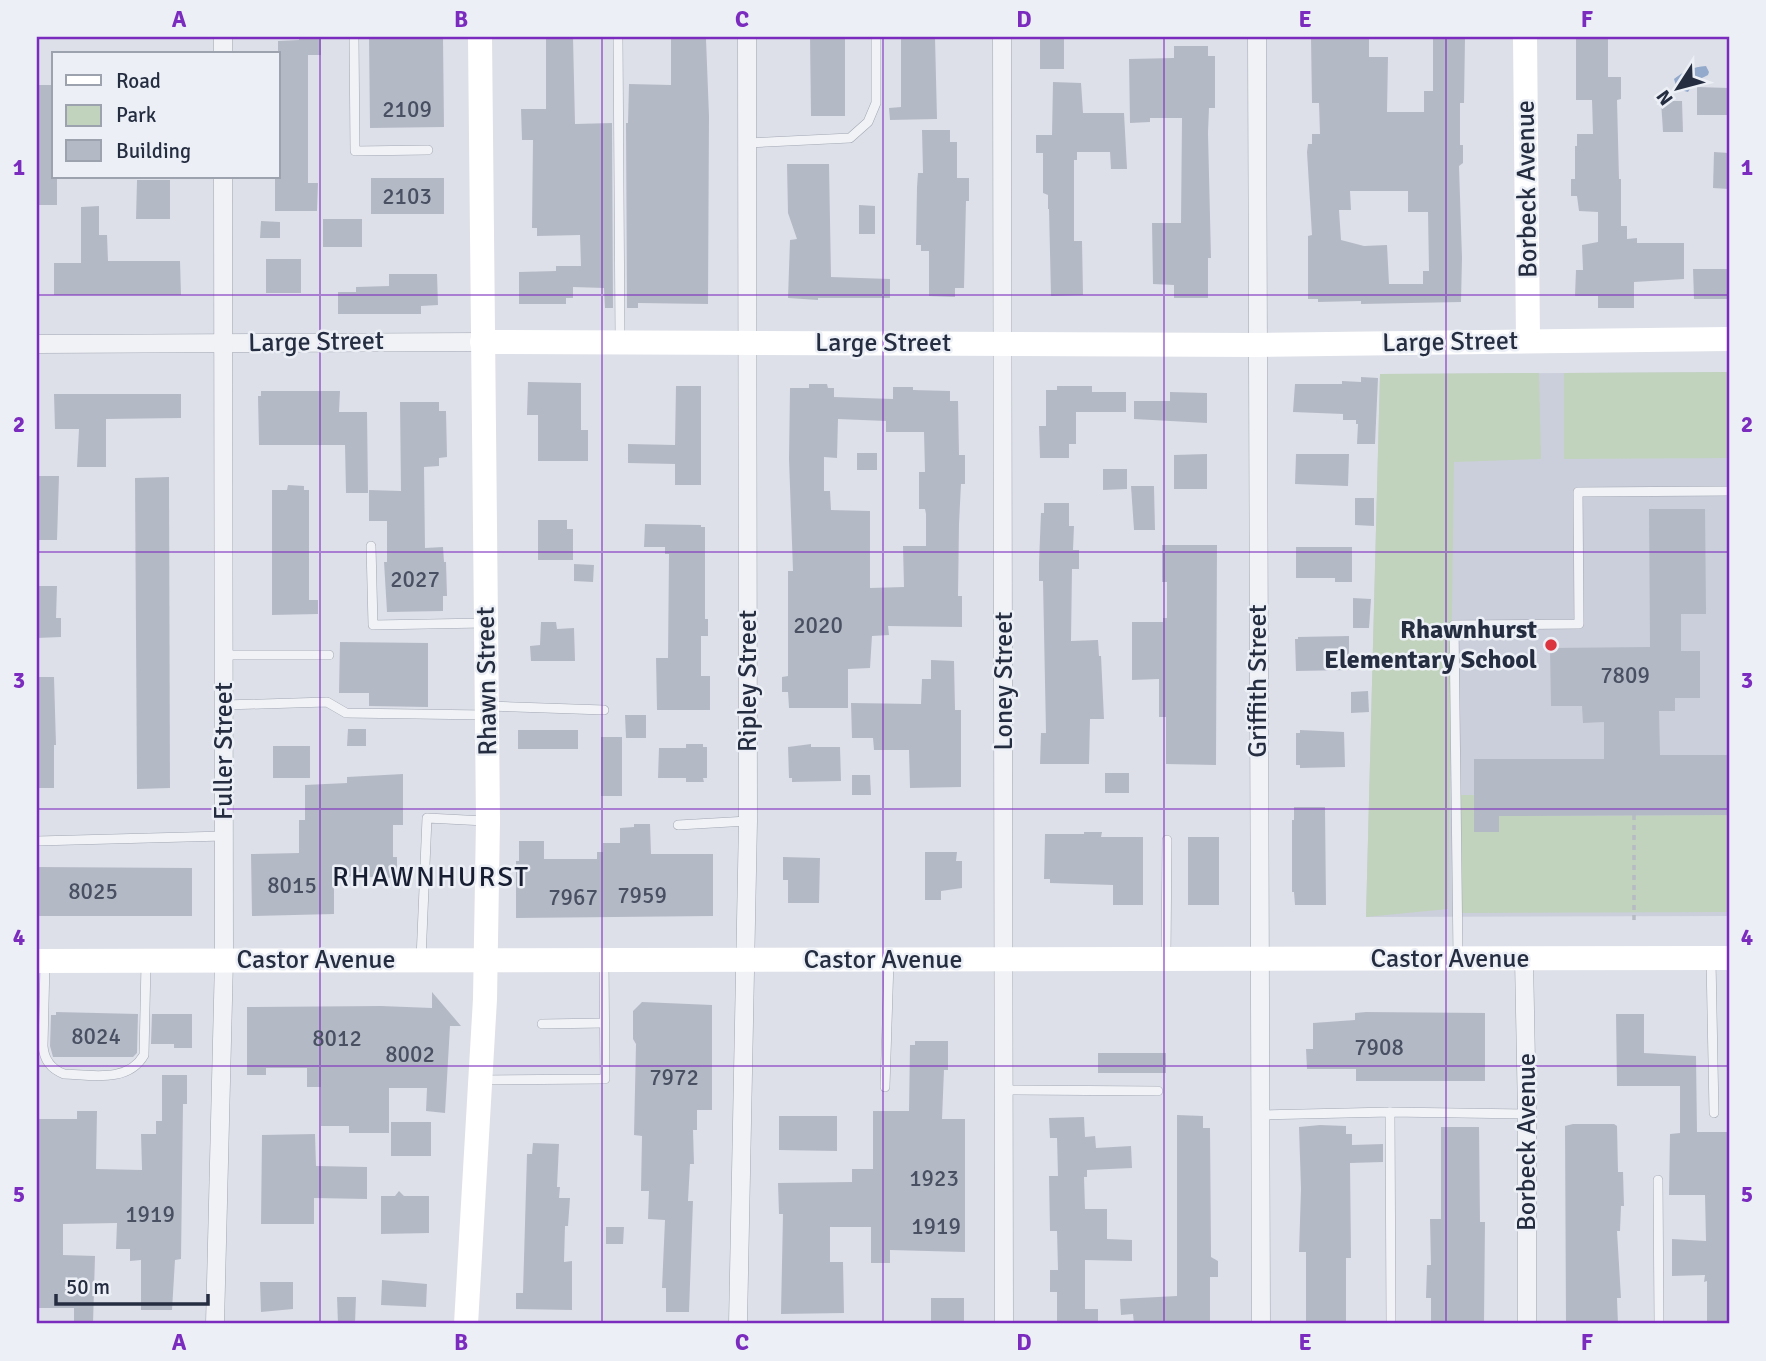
<svg xmlns="http://www.w3.org/2000/svg" width="1766" height="1361" viewBox="0 0 1766 1361" font-family="Signika,sans-serif">
<style>
.built{fill:#cbcfdb}
.green{fill:#c1d3bd}
.water{fill:#94aacc}
.building{fill:#b4b9c6;fill-rule:evenodd}
.lines{fill:none;stroke-linecap:round;stroke-linejoin:round}
.lane-casing{stroke:#a2a7b3;stroke-width:10}
.street-casing{stroke:#a2a7b3;stroke-width:19}
.path{stroke:#b7bbc3;stroke-width:3.5;stroke-dasharray:5 5;stroke-linecap:butt}
.lane{stroke:#f0f2f6;stroke-width:9}
.street{stroke:#f0f2f6;stroke-width:18}
.secondary{stroke:#fff;stroke-width:24}
.grid{fill:none;stroke:#7b2cbf;stroke-width:2;stroke-opacity:0.55}
.poi-dot{fill:#db343f;stroke:#ecf0f6;stroke-width:2.5}
.labels{text-anchor:middle;dominant-baseline:central;stroke-width:5;stroke-linejoin:round;paint-order:stroke}
.number-label{font-size:23px;fill:#495062}
.street-label{font-size:26px;fill:#252d41;stroke:#ecf0f6}
.poi-label{font-size:26px;font-weight:bold;fill:#252d41;stroke:#ecf0f6;text-anchor:end}
.neighbourhood-label{font-size:28px;letter-spacing:2px;fill:#171e31;stroke:#ecf0f6}
.neatline{fill:none;stroke:#7b2cbf;stroke-width:2.5}
.grid-label{font-size:23px;text-anchor:middle;font-weight:bold;fill:#7b2cbf}
</style>
<rect width="100%" height="100%" fill="#dde0e8"/>
<polygon class="built" points="1729,372 1729,916 1366,917 1380,374"/>
<g class="green">
<polygon points="1729,372 1729,458 1564,459 1564,373"/>
<polygon points="1539,373 1541,459 1454,462 1448,909 1366,917 1380,374"/>
<polygon points="1461,795 1474,795 1474,832 1499,832 1499,816 1729,815 1729,912 1462,913"/>
</g>
<path class="water" d="M1706 66 1709 72 1708 75 1694 82 1688 92 1677 89 1674 79C1684 71 1693 67 1706 66Z"/>
<g class="building">
<polygon points="299,37 321,37 321,55 308,55 308,183 318,183 317,211 275,211 275,179 278,179 278,41 299,40"/>
<polygon points="369,37 443,37 444,127 370,128"/>
<polygon points="546,37 573,37 575,124 612,123 613,308 605,308 604,288 573,287 573,298 566,298 566,304 519,304 519,272 556,271 556,266 581,266 580,235 537,236 537,228 532,228 533,140 522,140 521,109 546,109"/>
<polygon points="810,37 845,37 845,116 811,116"/>
<polygon points="901,37 935,37 937,119 890,120 889,108 901,107"/>
<path d="M1311 37H1369V57H1388L1387 112H1424V91H1433V38H1465L1464 103H1460V145H1463V163L1459 166 1462 258 1461 302 1361 304V301L1318 302V299H1308V236L1312 235 1307 152 1308 144H1312V134H1320L1319 103H1312ZM1350 191H1408V212H1428L1429 271H1423V284H1389L1387 245 1364 246 1341 240 1339 210H1351Z"/>
<polygon points="1576,37 1608,37 1608,77 1621,77 1621,99 1617,100 1619,179 1621,179 1621,226 1627,226 1627,239 1637,238 1637,243 1684,243 1684,279 1634,282 1634,308 1598,308 1598,296 1575,296 1576,270 1583,270 1582,245 1598,242 1598,212 1579,211 1577,196 1571,196 1571,179 1575,179 1575,146 1577,146 1577,134 1593,134 1592,100 1576,100"/>
<polygon points="1064,38 1064,69 1040,69 1040,39"/>
<polygon points="671,39 706,39 709,116 708,304 638,303 638,308 627,308 626,123 628,123 629,84 671,85"/>
<polygon points="1174,46 1208,46 1208,56 1215,56 1215,108 1209,108 1208,133 1211,258 1208,258 1208,298 1174,298 1174,285 1153,284 1152,223 1181,223 1182,118 1150,118 1150,122 1130,123 1129,59 1174,58"/>
<polygon points="1053,82 1081,83 1083,113 1124,113 1127,169 1111,169 1110,152 1077,152 1077,160 1074,160 1074,241 1082,241 1083,295 1051,296 1049,209 1048,209 1048,195 1043,193 1043,153 1036,153 1036,135 1052,135"/>
<polygon points="37,85 54,85 54,178 57,178 57,205 37,205"/>
<polygon points="1697,87 1729,88 1729,115 1697,115"/>
<polygon points="1661,101 1682,101 1683,132 1663,132"/>
<polygon points="922,130 950,130 950,142 957,142 957,178 969,178 969,201 966,201 964,288 955,288 955,297 929,296 929,251 921,251 921,245 916,245 917,187 918,173 923,173"/>
<polygon points="1714,152 1729,153 1729,189 1713,188"/>
<polygon points="787,164 829,164 831,277 890,279 890,298 818,298 818,300 788,298 790,240 797,239 788,213"/>
<rect x="371" y="178" width="73" height="36"/>
<polygon points="137,180 170,180 170,219 136,219"/>
<polygon points="859,205 875,206 875,234 859,234"/>
<polygon points="99,206 99,235 107,235 108,261 180,261 181,295 54,295 54,263 81,263 81,207"/>
<rect x="323" y="219" width="39" height="28"/>
<polygon points="261,221 280,222 280,238 260,238"/>
<rect x="266" y="259" width="35" height="34"/>
<polygon points="1693,269 1729,269 1729,299 1694,299"/>
<polygon points="389,274 437,274 438,305 421,306 421,314 338,314 338,292 356,292 356,287 389,286"/>
<polygon points="1361,377 1378,378 1375,444 1357,444 1358,424 1356,424 1356,420 1343,420 1343,414 1293,412 1295,384 1342,384 1342,381 1361,382"/>
<polygon points="528,382 581,383 581,430 588,430 588,461 538,461 538,415 527,415"/>
<path d="M809 384H827L828 388H834V397L893 399V387H913V390L950 391V401H958L959 455H965V484H961L959 524 958 596H962V627L888 626 889 635 872 636 870 668 848 669V708H789L788 692H782V677L788 676V571H793L789 459 790 388H809ZM838 419 886 421V432H924L925 472H919V509H925L926 514V546H903L904 587 870 588V511L831 510 830 491H824V457L837 458Z"/>
<polygon points="676,386 701,386 701,485 675,485 675,464 628,463 628,444 675,445"/>
<polygon points="1057,386 1092,386 1092,392 1126,392 1126,412 1076,412 1076,444 1069,444 1069,458 1040,458 1039,426 1046,426 1046,390 1057,390"/>
<polygon points="261,391 340,391 339,412 367,412 368,493 346,493 345,445 259,445 258,396 261,396"/>
<polygon points="1170,392 1207,393 1207,423 1134,419 1134,401 1170,401"/>
<polygon points="54,394 181,394 181,418 106,419 106,467 77,467 79,429 55,429"/>
<polygon points="400,402 439,402 439,411 446,411 447,457 439,458 439,466 424,467 425,548 443,547 444,562 446,562 447,596 443,596 443,611 387,612 384,562 387,562 387,521 369,521 369,490 401,491"/>
<rect x="857" y="453" width="20" height="17"/>
<polygon points="1207,454 1207,489 1174,489 1174,455"/>
<polygon points="1296,454 1349,454 1348,486 1295,484"/>
<polygon points="1103,469 1127,469 1127,489 1103,490"/>
<polygon points="37,476 59,476 57,540 37,540"/>
<polygon points="169,477 170,788 137,789 135,478"/>
<polygon points="288,485 304,486 304,490 309,490 309,600 318,600 318,614 272,615 272,490 287,490"/>
<polygon points="1131,486 1154,486 1155,530 1134,530"/>
<polygon points="1355,498 1374,498 1374,526 1355,525"/>
<polygon points="1044,503 1069,503 1069,526 1074,526 1073,550 1079,550 1079,569 1072,569 1071,641 1098,640 1099,656 1101,656 1104,719 1090,719 1089,764 1040,764 1041,733 1046,733 1043,581 1039,581 1039,562 1041,513 1044,513"/>
<polygon points="1649,509 1705,509 1706,614 1681,614 1681,651 1700,651 1700,698 1675,698 1675,711 1659,711 1660,755 1729,755 1729,815 1499,816 1499,832 1474,832 1474,759 1604,759 1604,722 1583,723 1582,706 1551,706 1550,648 1650,647"/>
<polygon points="538,520 567,520 567,529 573,529 573,560 538,560"/>
<polygon points="645,524 701,525 701,527 705,527 705,619 708,619 708,636 701,636 701,676 710,676 710,710 657,710 656,658 668,658 669,554 665,554 665,547 644,547"/>
<polygon points="1162,545 1217,545 1216,765 1166,764 1166,717 1159,717 1159,679 1132,680 1132,622 1163,622 1163,618 1167,618 1167,582 1162,582"/>
<polygon points="1296,547 1352,547 1352,582 1335,582 1335,578 1296,578"/>
<polygon points="574,564 594,565 593,582 574,581"/>
<polygon points="37,586 57,586 56,618 61,618 61,637 37,638"/>
<polygon points="1353,598 1371,599 1369,628 1353,628"/>
<polygon points="541,622 556,622 557,629 574,628 575,661 531,661 530,646 540,645"/>
<polygon points="1349,636 1349,670 1296,671 1295,639 1298,639 1298,637"/>
<polygon points="340,642 428,643 428,707 369,706 369,693 339,693"/>
<polygon points="931,660 954,661 955,710 961,710 961,787 910,788 909,750 874,750 873,738 852,738 851,703 921,704 922,679 931,679"/>
<polygon points="37,677 54,677 56,745 54,745 54,788 37,788"/>
<polygon points="1368,691 1369,712 1351,713 1351,692"/>
<polygon points="625,715 646,715 646,738 626,738"/>
<polygon points="348,729 366,729 366,746 347,746"/>
<rect x="518" y="730" width="60" height="19"/>
<polygon points="1300,730 1344,732 1345,767 1300,768 1300,765 1296,765 1296,733 1300,733"/>
<rect x="601" y="737" width="21" height="59"/>
<polygon points="686,744 703,744 703,747 707,747 707,778 703,778 704,782 686,782 686,778 658,778 659,748 686,748"/>
<polygon points="811,744 811,747 840,747 841,781 792,782 792,778 789,778 788,747"/>
<rect x="273" y="746" width="37" height="32"/>
<rect x="1105" y="773" width="24" height="20"/>
<polygon points="403,774 403,825 393,825 393,857 397,857 397,878 334,876 334,914 252,916 251,854 299,853 299,820 305,820 305,785 347,783 347,777"/>
<polygon points="852,775 870,775 871,795 852,795"/>
<polygon points="1294,807 1325,807 1326,905 1295,905 1294,892 1292,892 1292,820 1294,820"/>
<polygon points="634,824 650,824 651,854 713,854 713,916 516,918 516,861 519,861 519,841 544,841 544,859 597,859 597,852 603,852 603,843 620,843 620,828 634,827"/>
<polygon points="1084,832 1102,832 1101,837 1143,837 1143,905 1113,905 1113,885 1050,883 1050,879 1044,879 1045,834 1084,834"/>
<rect x="1188" y="837" width="31" height="68"/>
<polygon points="925,852 957,852 956,861 962,861 962,888 941,891 941,900 925,900"/>
<polygon points="783,857 820,858 819,903 788,903 788,880 783,880"/>
<polygon points="37,867 192,868 192,916 37,916"/>
<polygon points="432,992 461,1026 450,1026 445,1113 426,1111 427,1088 389,1088 389,1133 349,1133 349,1126 321,1126 321,1087 307,1087 307,1068 266,1068 266,1075 247,1075 247,1007 381,1006 432,1008"/>
<polygon points="642,1002 712,1005 712,1110 697,1110 697,1130 693,1130 694,1164 690,1164 688,1201 693,1201 689,1312 666,1312 666,1288 662,1288 665,1220 648,1219 649,1191 641,1191 642,1136 634,1135 636,1044 633,1039 633,1011"/>
<polygon points="56,1012 138,1014 137,1053 133,1057 53,1057 50,1046 51,1015 56,1015"/>
<polygon points="1366,1012 1485,1013 1485,1081 1356,1081 1356,1069 1307,1069 1306,1049 1313,1049 1313,1023 1355,1020 1355,1013"/>
<polygon points="152,1014 192,1014 192,1048 174,1048 174,1044 151,1044"/>
<polygon points="1616,1014 1644,1014 1644,1053 1696,1056 1697,1132 1729,1132 1729,1324 1707,1324 1707,1281 1704,1282 1705,1275 1672,1276 1672,1239 1706,1241 1705,1195 1669,1195 1670,1134 1680,1133 1680,1086 1617,1086"/>
<polygon points="915,1041 948,1041 948,1070 944,1070 942,1119 965,1119 965,1252 890,1250 890,1263 871,1263 871,1227 830,1227 830,1262 843,1262 844,1313 781,1314 783,1214 779,1214 778,1183 852,1182 852,1169 873,1169 873,1111 909,1111 910,1045 915,1045"/>
<rect x="1098" y="1053" width="68" height="20"/>
<polygon points="162,1075 187,1075 187,1104 183,1104 181,1259 175,1260 172,1310 141,1310 141,1260 130,1261 130,1249 116,1249 117,1223 63,1224 63,1255 95,1256 93,1324 74,1324 74,1308 37,1308 37,1119 77,1119 77,1111 97,1111 96,1169 142,1170 141,1134 156,1134 156,1121 162,1121"/>
<polygon points="1177,1115 1203,1116 1203,1128 1210,1128 1211,1257 1218,1261 1218,1277 1210,1277 1210,1324 1134,1324 1133,1314 1121,1315 1120,1299 1177,1296"/>
<polygon points="779,1116 837,1116 837,1151 779,1150"/>
<polygon points="1084,1117 1085,1137 1095,1136 1096,1148 1131,1146 1132,1168 1087,1170 1087,1177 1084,1177 1085,1209 1107,1209 1107,1239 1132,1240 1132,1261 1085,1260 1085,1309 1098,1309 1098,1324 1057,1324 1057,1292 1050,1292 1050,1270 1058,1270 1057,1231 1050,1231 1049,1176 1058,1176 1057,1138 1050,1138 1049,1118"/>
<rect x="391" y="1122" width="40" height="34"/>
<polygon points="1573,1124 1614,1124 1617,1126 1618,1172 1623,1172 1624,1206 1621,1206 1620,1231 1617,1231 1621,1298 1617,1298 1618,1324 1566,1324 1565,1126"/>
<polygon points="1320,1125 1346,1126 1346,1134 1352,1134 1352,1145 1383,1144 1383,1162 1350,1163 1351,1258 1346,1258 1346,1324 1306,1324 1306,1252 1299,1252 1301,1189 1299,1127"/>
<polygon points="1441,1127 1479,1127 1480,1222 1485,1222 1484,1324 1431,1324 1431,1298 1426,1298 1427,1265 1431,1265 1430,1219 1441,1219"/>
<polygon points="315,1134 316,1166 367,1167 367,1199 314,1198 314,1224 261,1224 262,1135"/>
<polygon points="533,1143 559,1144 557,1187 560,1187 559,1198 570,1198 568,1226 565,1226 564,1262 572,1261 572,1310 516,1309 516,1293 523,1293 527,1154 532,1154"/>
<polygon points="399,1191 404,1196 429,1196 429,1233 381,1234 381,1196 395,1196"/>
<polygon points="606,1227 624,1227 623,1244 606,1244"/>
<polygon points="382,1280 427,1284 426,1307 381,1305"/>
<polygon points="260,1282 293,1282 293,1309 261,1312"/>
<polygon points="337,1297 356,1297 355,1324 338,1324"/>
<rect x="931" y="1298" width="33" height="26"/>
</g>
<g class="lines">
<defs>
<g id="lane">
<polyline points="354,37 355,151 428,150"/>
<polyline points="618,37 620,339"/>
<polyline points="746,143 850,138 868,122 876,103 876,37"/>
<polyline points="371,546 373,625 484,623"/>
<polyline points="225,655 329,655"/>
<polyline points="225,705 327,702 346,713 485,715"/>
<polyline points="489,706 604,710"/>
<polyline points="678,825 748,821"/>
<polyline points="37,841 224,836"/>
<polyline points="1166,957 1167,840"/>
<polyline points="1458,957 1454,625 1579,624 1578,492 1729,491"/>
<polyline points="421,959 427,818 485,821"/>
<polyline points="1711,960 1714,1113"/>
<path d="M45 963 43 1046C44 1060 51 1069 64 1074 92 1075 128 1083 144 1055L146 963"/>
<polyline points="542,1024 604,1023"/>
<polyline points="482,1080 605,1079 604,960"/>
<polyline points="885,1087 889,961"/>
<polyline points="1005,1090 1158,1091"/>
<polyline points="1390,1112 1391,1324"/>
<polyline points="1260,1115 1390,1112 1527,1114"/>
<polyline points="1658,1180 1659,1324"/>
</g>
<g id="street">
<polyline points="1002,37 1004,1324"/>
<polyline points="1257,37 1261,1324"/>
<polyline points="223,54 223,37"/>
<polyline points="37,344 482,342"/>
<polyline points="1524,959 1527,1114 1527,1324"/>
<polyline points="215,1324 224,960 223,177"/>
<polyline points="738,1324 748,821 747,37"/>
</g>
</defs>
<use href="#lane" class="lane-casing"/>
<use href="#street" class="street-casing"/>
<polyline class="path" points="1634,920 1634,815"/>
<use href="#lane" class="lane"/>
<use href="#street" class="street"/>
<g class="secondary">
<polyline points="1525,37 1528,340"/>
<polyline points="482,342 1257,345 1729,339"/>
<polyline points="37,961 1729,958"/>
<polyline points="466,1324 485,999 488,821 480,37"/>
</g>
</g>
<path class="grid" d="M320 37V1324M602 37V1324M883 37V1324M1164 37V1324M1446 37V1324M37 295H1729M37 552H1729M37 809H1729M37 1066H1729"/>
<circle class="poi-dot" cx="1551" cy="645" r="7"/>
<g class="labels">
<g class="number-label">
<text x="407" y="109">2109</text>
<text x="407" y="196">2103</text>
<text x="415" y="579">2027</text>
<text x="818" y="625">2020</text>
<text x="1625" y="675">7809</text>
<text x="292" y="885">8015</text>
<text x="93" y="891">8025</text>
<text x="642" y="895">7959</text>
<text x="573" y="897">7967</text>
<text x="96" y="1036">8024</text>
<text x="337" y="1038">8012</text>
<text x="1379" y="1047">7908</text>
<text x="410" y="1054">8002</text>
<text x="674" y="1077">7972</text>
<text x="934" y="1178">1923</text>
<text x="150" y="1214">1919</text>
<text x="936" y="1226">1919</text>
</g>
<g class="street-label">
<text transform="translate(1527 189) rotate(-91)">Borbeck Avenue</text>
<text transform="translate(316 342) rotate(-1)">Large Street</text>
<text transform="translate(1450 342) rotate(-1)">Large Street</text>
<text x="883" y="343">Large Street</text>
<text transform="translate(487 681) rotate(-91)">Rhawn Street</text>
<text transform="translate(748 681) rotate(-90)">Ripley Street</text>
<text transform="translate(1004 681) rotate(-90)">Loney Street</text>
<text transform="translate(1258 681) rotate(-90)">Griffith Street</text>
<text transform="translate(224 751) rotate(-90)">Fuller Street</text>
<text x="1450" y="959">Castor Avenue</text>
<text x="316" y="960">Castor Avenue</text>
<text x="883" y="960">Castor Avenue</text>
<text transform="translate(1527 1142) rotate(-90)">Borbeck Avenue</text>
</g>
<g class="poi-label">
<text x="1537" y="630">Rhawnhurst<tspan x="1537" dy="30">Elementary School</tspan></text>
</g>
<g class="neighbourhood-label">
<text x="431" y="877">RHAWNHURST</text>
</g>
</g>
<rect width="1766" height="1361" fill="none" stroke="#ecf0f6" stroke-width="77"/>
<rect x="52" y="52" width="228" height="126" fill="#ecf0f6" stroke="#9ca2ae" stroke-width="2"/>
<rect x="66" y="75" width="35" height="10" fill="#ffffff" stroke="#9ca2ae" stroke-width="2"/>
<text x="116" y="88" font-size="21" fill="#252d41">Road</text>
<rect x="66" y="105" width="35" height="21" fill="#c1d3bd" stroke="#9ca2ae" stroke-width="2"/>
<text x="116" y="122" font-size="21" fill="#252d41">Park</text>
<rect x="66" y="140" width="35" height="21" fill="#b4b9c6" stroke="#9ca2ae" stroke-width="2"/>
<text x="116" y="158" font-size="21" fill="#252d41">Building</text>
<g transform="translate(1678 88) rotate(234)" stroke="#ecf0f6" stroke-width="5" paint-order="stroke">
<path d="M0-5L12 26L0 18L-12 26Z" fill="#252d41"/>
<text y="-10" font-size="19" font-weight="bold" text-anchor="middle" fill="#252d41">N</text>
</g>
<path d="M56 1294v10h152v-10" fill="none" stroke="#252d41" stroke-width="3.5"/>
<text x="66" y="1294" font-size="21" fill="#252d41" stroke="#ecf0f6" stroke-width="5" paint-order="stroke">50 m</text>
<rect x="38" y="38" width="1690" height="1284" class="neatline"/>
<g class="grid-label">
<text x="179" y="27">A</text>
<text x="461" y="27">B</text>
<text x="742" y="27">C</text>
<text x="1024" y="27">D</text>
<text x="1305" y="27">E</text>
<text x="1587" y="27">F</text>
<text x="19" y="175">1</text>
<text x="1747" y="175">1</text>
<text x="19" y="432">2</text>
<text x="1747" y="432">2</text>
<text x="19" y="688">3</text>
<text x="1747" y="688">3</text>
<text x="19" y="945">4</text>
<text x="1747" y="945">4</text>
<text x="19" y="1202">5</text>
<text x="1747" y="1202">5</text>
<text x="179" y="1350">A</text>
<text x="461" y="1350">B</text>
<text x="742" y="1350">C</text>
<text x="1024" y="1350">D</text>
<text x="1305" y="1350">E</text>
<text x="1587" y="1350">F</text>
</g>
</svg>
